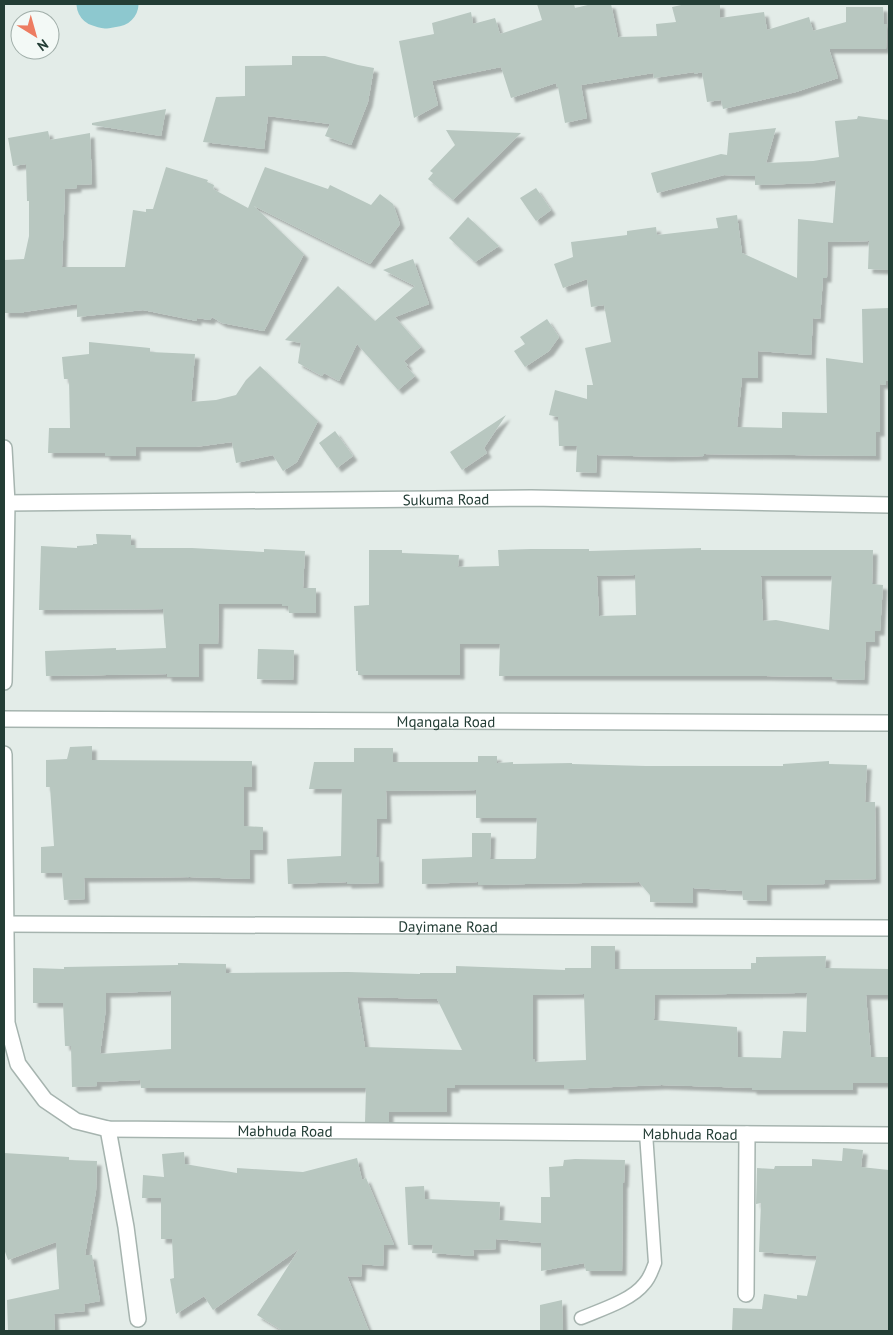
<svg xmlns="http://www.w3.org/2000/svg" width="893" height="1335" viewBox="0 0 893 1335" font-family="'PT Sans',sans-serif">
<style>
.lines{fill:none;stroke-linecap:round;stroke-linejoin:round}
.river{stroke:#8dc8cf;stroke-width:45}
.building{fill:#b8c7c0;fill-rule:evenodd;filter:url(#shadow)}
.lane-casing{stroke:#a6b4af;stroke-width:15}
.street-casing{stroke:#a6b4af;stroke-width:18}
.lane{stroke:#fff;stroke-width:12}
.street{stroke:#fff;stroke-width:15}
.labels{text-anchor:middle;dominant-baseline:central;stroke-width:4;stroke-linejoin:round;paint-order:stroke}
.street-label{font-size:15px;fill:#233d35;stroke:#f3f9f6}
</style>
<defs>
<filter id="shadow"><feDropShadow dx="4.5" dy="4.5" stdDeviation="1" flood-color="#0004"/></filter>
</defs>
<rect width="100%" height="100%" fill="#e3ece8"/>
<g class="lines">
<polyline class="river" points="99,4 105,6 116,4"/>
</g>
<g class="building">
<polygon points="537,4 574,4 575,8 592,4 611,4 618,37 657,36 656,24 676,22 672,7 686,4 720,4 720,18 764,12 767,30 809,17 813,31 846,22 846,7 883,7 884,24 887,24 886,49 829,49 838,78 796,92 723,109 721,100 707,102 702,72 694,74 694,72 654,78 653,73 581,85 587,118 565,123 558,87 557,87 556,83 511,98 501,67 432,81 438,105 414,118 399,41 434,34 432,23 471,12 473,24 495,18 500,34 542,20"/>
<polygon points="292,56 325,56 358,65 374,68 368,102 351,145 325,136 330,124 268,116 264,149 203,142 216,97 245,96 245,66 292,65"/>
<polygon points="166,109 161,136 92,125 92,123"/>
<polygon points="858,116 889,120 889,270 868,269 869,241 828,242 827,278 823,278 820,319 813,318 811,355 758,351 758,378 742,378 737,427 782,428 782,412 827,413 826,358 863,363 862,309 889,308 889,381 886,381 886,385 880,384 880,432 876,432 876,456 704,454 704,456 667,457 597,455 596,473 576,472 577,446 559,446 558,417 549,415 555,390 587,399 587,385 593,385 585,348 611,342 604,305 591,307 587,279 563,288 554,264 573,257 571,242 627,235 627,231 656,227 657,235 718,228 716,218 737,215 742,253 797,278 798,219 833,223 836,180 816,183 755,185 755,176 724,175 657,193 651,173 721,154 727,155 729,133 776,128 766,163 813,161 839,157 835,121 857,119"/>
<polygon points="446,130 521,133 453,200 428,179 433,173 430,171 455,145"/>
<polygon points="48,131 50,140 90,133 92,184 77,185 77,188 65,189 62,267 125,267 133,210 146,212 146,209 153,209 166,167 208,180 207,182 214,185 213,189 248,208 265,167 328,189 330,185 371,205 380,194 393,204 400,224 370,264 254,206 304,254 264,331 222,323 212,317 210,320 197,318 197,321 143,310 77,317 77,304 24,312 24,313 4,313 4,260 24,259 29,236 29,201 27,201 26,164 13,166 8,138"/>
<polygon points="536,188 551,210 536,221 520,198"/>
<polygon points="468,217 499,246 475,262 449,238"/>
<polygon points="413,259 429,304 395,317 421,347 404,361 408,365 406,366 415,376 398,390 357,344 339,381 324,373 322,376 298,363 301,343 285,340 338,286 375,321 415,286 383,270"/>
<polygon points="547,319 559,337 549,351 525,367 514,351 525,344 520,337"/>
<polygon points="89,342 150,348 150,352 195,354 191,402 216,400 236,395 246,380 260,366 318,421 297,462 283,471 273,455 236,463 232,442 195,447 136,447 136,456 105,456 105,453 48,453 49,428 70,428 69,379 64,379 62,357 89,354"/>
<polygon points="506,415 484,448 487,453 462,470 450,452"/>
<polygon points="335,431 353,456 337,468 319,443"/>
<polygon points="96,534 131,535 131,545 135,545 135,548 192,548 264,552 264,549 305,551 303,588 316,588 316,613 289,613 288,606 282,606 282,604 219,604 218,644 199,644 199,677 167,677 167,674 46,676 45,651 116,648 116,650 166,648 163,609 39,610 41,546 77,548 77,546 93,545 93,544 97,544"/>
<path d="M701 548V550H873L872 584 883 585 880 631H875V642H866L864 680 832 679V677L766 676H499L500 644H460V675H358V671H356L354 606 369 605V550H402V553L459 555 458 567 499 566 498 550 531 549H589V551ZM635 575 636 615 599 616 597 576ZM761 576H832L829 630 776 620 763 621Z"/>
<polygon points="258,649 294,650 293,680 257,679"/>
<polygon points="92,746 92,760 252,761 252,787 244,787 244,826 263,827 263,850 250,850 250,879 190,877 84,878 85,899 64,900 62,873 41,873 41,847 54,846 50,787 46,787 46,760 67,759 70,747"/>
<polygon points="354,748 393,748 393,762 478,762 478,756 497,756 497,763 513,762 513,764 572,763 572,764 646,766 783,766 783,764 829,761 829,764 867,765 865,802 875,802 876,879 825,880 825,884 767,885 767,901 743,900 742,891 693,888 693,903 650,902 650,895 639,882 478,885 478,882 422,884 422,859 472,857 472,833 491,833 490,859 534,859 536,858 537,818 476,818 476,790 386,791 387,819 377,819 376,857 379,857 379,883 347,884 347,882 288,884 287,859 341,856 342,789 309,789 314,762 354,762"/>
<path d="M591 946H615V969H751V963H756V957L826 956 825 968 889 969V995H866L871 1057H889V1083H853V1090H752V1088L662 1085 564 1089V1085H455V1088H447V1112H389V1122H365L366 1088H141L140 1080 97 1082V1086L72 1087 71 1046H65L63 1003H33V968L64 969V967L178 965V963L226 964V973L348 972 420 974V973H456V966L565 970V968H591ZM171 991V1049L100 1054 106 1008V993ZM797 993H807L806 1032 783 1031 781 1058 738 1057 737 1027 654 1020 655 995ZM584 994 586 1060 535 1062V1059H533V995ZM357 997 437 999 462 1050 365 1047Z"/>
<polygon points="843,1148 863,1150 861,1167 889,1170 889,1331 732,1331 733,1308 762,1309 764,1294 797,1299 797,1295 807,1296 817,1256 759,1252 761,1203 756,1204 757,1168 774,1169 775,1166 812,1166 812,1159 842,1161"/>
<polygon points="184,1152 185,1164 237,1173 237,1168 303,1172 357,1158 362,1180 366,1178 394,1245 384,1245 383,1266 362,1264 361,1277 347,1276 369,1331 283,1331 257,1315 299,1249 213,1310 204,1296 176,1314 170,1279 174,1278 172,1239 161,1239 161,1198 142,1198 143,1175 164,1177 162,1154"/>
<polygon points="4,1153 69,1157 69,1160 97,1161 96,1191 85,1255 92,1255 100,1301 84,1304 85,1311 54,1314 55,1331 8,1331 7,1300 59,1289 56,1242 8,1260 4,1249"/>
<polygon points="575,1159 625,1160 624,1183 623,1183 622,1271 586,1271 584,1263 541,1271 541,1243 496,1239 496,1249 473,1250 474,1256 432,1253 433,1245 408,1245 405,1187 424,1186 425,1199 500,1202 499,1220 541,1223 541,1197 550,1197 549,1167 563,1166 564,1160"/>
<polygon points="562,1300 563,1331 540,1331 540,1305"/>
</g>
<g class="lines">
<defs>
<path id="lane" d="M581 1318C600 1310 632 1300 644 1284 650 1278 652 1270 655 1263L646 1133"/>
<g id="street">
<polyline points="4,448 7,503 4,682"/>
<path id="s1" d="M4 503 531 498 889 505"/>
<path id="s2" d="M4 719 889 723"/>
<path id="s3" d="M4 754 7 1023 18 1064 45 1100 76 1121 108 1129 889 1135"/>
<path id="s4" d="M7 924 889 928"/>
<polyline points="108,1129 126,1227 138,1319"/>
<polyline points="746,1294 747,1134"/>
</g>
</defs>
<use href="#lane" class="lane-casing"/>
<use href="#street" class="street-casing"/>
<use href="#lane" class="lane"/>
<use href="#street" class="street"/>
</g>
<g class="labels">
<g class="street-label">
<text stroke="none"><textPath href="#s1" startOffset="442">Sukuma Road</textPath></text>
<text stroke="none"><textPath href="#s2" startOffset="442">Mqangala Road</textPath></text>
<text stroke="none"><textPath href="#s4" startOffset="441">Dayimane Road</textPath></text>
<text stroke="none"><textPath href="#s3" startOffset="604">Mabhuda Road</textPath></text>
<text stroke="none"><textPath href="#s3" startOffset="1009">Mabhuda Road</textPath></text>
</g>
</g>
<rect width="893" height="1335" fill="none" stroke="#233d35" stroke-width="10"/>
<g transform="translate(35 35) rotate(143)"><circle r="24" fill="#f3f9f6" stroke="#a0aea9"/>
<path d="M0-4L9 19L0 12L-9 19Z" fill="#ed7c61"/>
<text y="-8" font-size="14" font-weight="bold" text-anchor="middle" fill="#233d35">N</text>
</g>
</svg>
